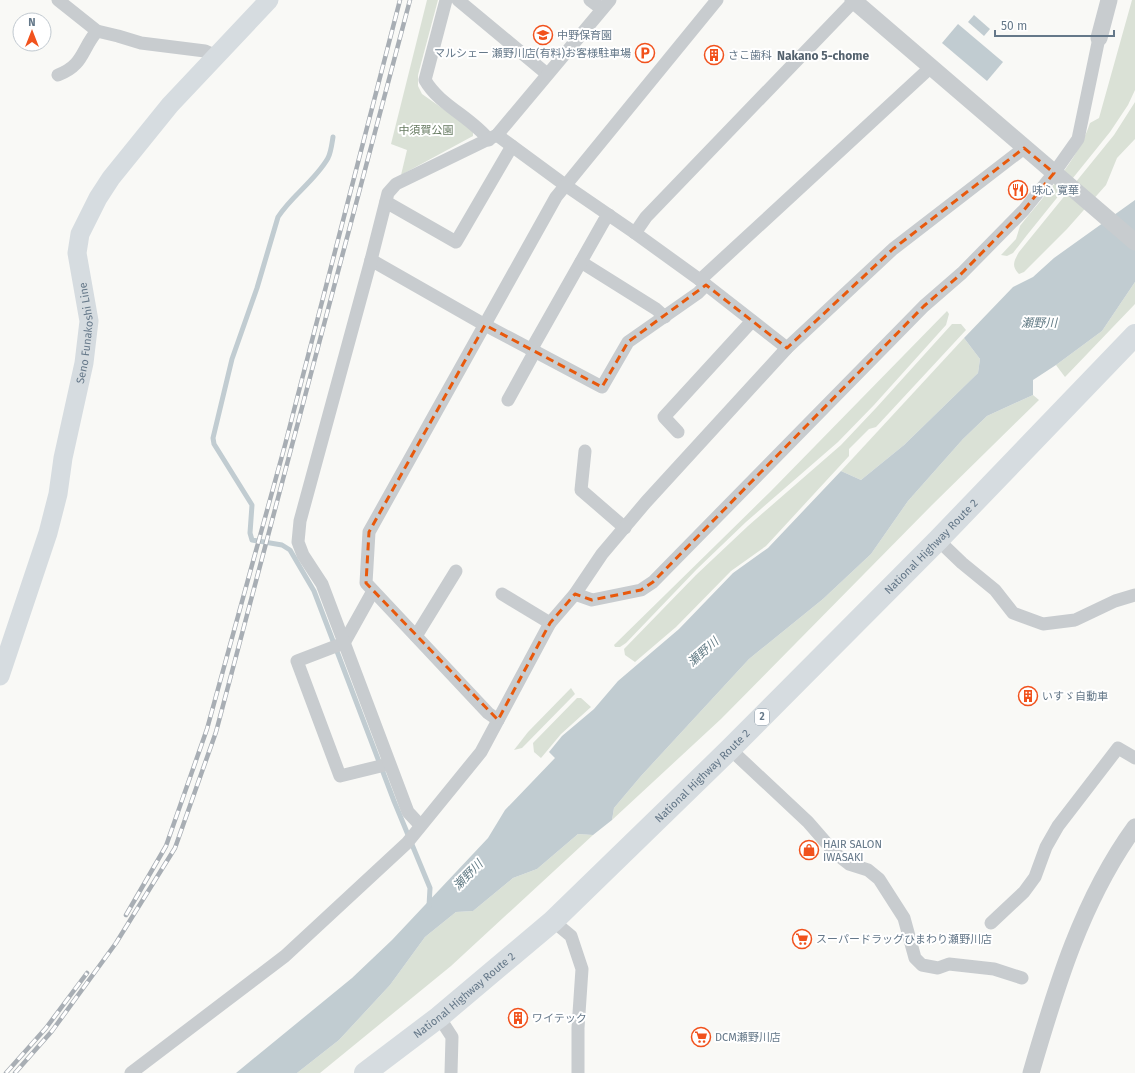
<svg xmlns="http://www.w3.org/2000/svg" width="1135" height="1073" viewBox="0 0 1135 1073" font-family="'Fira Sans','Noto Sans JP',sans-serif">
<style>
.green{fill:#dae1d6}
.water{fill:#c1ccd1}
.lines{fill:none;stroke-linecap:round;stroke-linejoin:round}
.stream{stroke:#c1ccd1;stroke-width:5}
.minor{stroke:#c8cccf;stroke-width:13}
.tertiary{stroke:#c8cccf;stroke-width:17}
.secondary{stroke:#d6dce0;stroke-width:19}
.trunk{stroke:#d6dce0;stroke-width:22}
.rail-casing{stroke:#a8aeb4;stroke-width:4.5}
.rail{stroke:#fff;stroke-width:3;stroke-dasharray:9;stroke-linecap:butt}
.marked{fill:none;stroke:#e8590c;stroke-width:3;stroke-dasharray:8 5;stroke-linejoin:round}
.labels{text-anchor:middle;dominant-baseline:central;stroke-width:4;stroke-linejoin:round;paint-order:stroke}
.shield{fill:#fff;stroke:#93a0ac;stroke-width:1}
.shield-label{font-size:10px;font-weight:bold;fill:#657889}
.poi-label{font-size:11px;fill:#657889;stroke:#fff;text-anchor:start}
.park-label{font-size:11px;fill:#667a61;stroke:#fff}
.street-label{font-size:11px;fill:#657889;stroke:#fff}
.neighbourhood-label{font-size:12px;font-weight:bold;fill:#54626e;stroke:#fff}
.water-label{font-size:12px;font-style:italic;fill:#617a84;stroke:#fff}
</style>
<rect width="100%" height="100%" fill="#f9f9f6"/>
<g class="green">
<polygon points="427,0 438,0 418,75 418,86 422,94 473,130 473,136 401,175 407,150 391,144"/>
<path d="M1132 0H1135V90L1128 105 1110 132 1027 235 1013 253 1007 256 1001 255 1016 239 1020 226C1045 194 1077 162 1090 123L1099 118Z"/>
<path d="M1135 102V139L1117 158 1106 185 1067 229 1024 272 1019 274C1011 266 1014 261 1019 252L1114 135Z"/>
<polygon points="1135,282 1135,304 1065,377 1056,365 1102,331"/>
<polygon points="947,311 949,314 946,325 874,405 838,442 746,522 697,569 626,643 620,647 615,647 614,645 771,491"/>
<polygon points="952,324 961,324 966,330 876,427 869,429 849,449 849,456 766,546 731,571 676,627 635,662 625,655 624,649 696,575 748,526 841,445 876,408"/>
<polygon points="964,338 980,359 978,373 904,445 861,480 841,471"/>
<polygon points="1033,395 1039,400 932,505 721,719 612,820 614,808 641,776 749,659 823,599 871,554 908,501 963,439 987,416"/>
<polygon points="571,688 575,694 522,748 514,750 528,732"/>
<polygon points="577,698 581,698 591,707 561,734 541,758 534,752 533,743"/>
<polygon points="578,834 593,835 451,966 320,1073 297,1073 339,1040 390,985 425,937 456,912 473,911 513,878 537,869"/>
</g>
<g class="water">
<polygon points="974,15 990,29 984,36 968,22"/>
<polygon points="958,24 1003,62 987,81 942,43"/>
<polygon points="1135,200 1135,282 1102,331 1056,365 1033,380 1033,395 987,416 963,439 908,501 871,554 823,599 749,659 641,776 614,808 612,820 593,835 578,834 537,869 513,878 473,911 456,912 425,937 390,985 339,1040 297,1073 236,1073 352,978 392,940 488,838 505,810 555,758 549,752 562,736 594,709 618,681 679,629 733,573 768,548 841,471 861,480 904,445 978,373 980,359 964,338 1013,287 1033,277 1054,258"/>
</g>
<g class="lines">
<path class="stream" d="M333 137C332 143 331 152 328 158 315 181 292 195 278 217L257 288 232 359 213 438 214 444 252 505 250 533 252 540 282 545 290 550 314 591 394 801 430 888 429 906"/>
<g class="minor">
<polyline points="58,0 97,31 118,36 141,43 205,51 216,56"/>
<path d="M446 0 425 80C439 105 471 117 489 140"/>
<polyline points="458,0 547,74"/>
<polyline points="590,0 602,9"/>
<path d="M58 75C84 65 81 50 97 31"/>
<polyline points="497,135 565,185 635,233 700,280 787,348"/>
<polyline points="386,202 456,242 512,146"/>
<polyline points="635,233 646,217 854,1"/>
<polyline points="371,260 485,325 602,387 628,342 698,293 706,285"/>
<polyline points="581,262 656,309 665,317"/>
<polyline points="700,280 931,67"/>
<polyline points="531,350 604,221 609,215"/>
<polyline points="508,400 535,351"/>
<polyline points="678,432 664,417 752,321"/>
<polyline points="585,451 581,490 625,528"/>
<polyline points="938,540 962,563 995,590 1013,613 1043,624 1075,620 1115,601 1135,595"/>
<polyline points="373,591 344,643 297,661 340,776 389,764"/>
<polyline points="502,594 550,623"/>
<polyline points="575,594 592,600 641,590 653,582 924,306 962,273 1024,210 1054,173 1078,139 1099,38"/>
<polyline points="416,636 456,571"/>
<polyline points="498,720 488,713 366,583 369,532 556,197 717,0"/>
<polyline points="730,749 808,822 835,853 849,864 868,870 879,879 904,918 915,958 922,965 938,968 949,964 994,969 1022,978"/>
<polyline points="420,825 408,812 322,584 303,555 298,542 300,521 371,260 388,193 396,184 497,135 610,0"/>
<polyline points="553,921 571,936 582,969 578,1028 578,1073"/>
<polyline points="991,923 1024,892 1035,877 1046,847 1058,826 1118,748 1135,758"/>
<polyline points="439,1017 452,1037 451,1073"/>
<polyline points="131,1073 285,956 407,843 481,752 550,623 575,594 602,554 646,502 787,348 893,249 1024,148"/>
</g>
<g class="tertiary">
<polyline points="853,0 1135,242"/>
<polyline points="1099,38 1109,0"/>
<path d="M1031 1073C1056 987 1082 900 1135 827"/>
</g>
<path class="secondary" id="s1" d="M0 676 48 533 58 494 63 458 84 363 89 321 77 253 80 234 98 198 111 178 170 105 269 0"/>
<path class="trunk" id="s2" d="M365 1073 439 1017 553 921 730 749 938 540 1135 335"/>
<defs>
<g id="rail">
<polyline points="126,915 166,846 207,729 285,445 400,0"/>
<polyline points="6,1073 46,1028 87,973"/>
<polyline points="15,1073 52,1031 116,943 175,848 216,732 410,0"/>
</g>
</defs>
<use href="#rail" class="rail-casing"/>
<use href="#rail" class="rail"/>
</g>
<path class="marked" d="M1024 148 1054 173 1024 210 962 273 924 306 653 582 641 590 592 600 575 594 550 623 498 720 366 583 369 532 485 325 602 387 628 342 706 285 787 348 893 249Z"/>
<defs>
<symbol id="school-ring" viewBox="-11 -11 22 22"><circle r="9.5" fill="#fff" stroke="#f1521d" stroke-width="1.5"/><path d="M0-5L7-2L0 1L-7-2ZM-4 1L0 2.5L4 1V4Q0 6-4 4Z" fill="#f1521d"/></symbol>
<symbol id="parking-ring" viewBox="-11 -11 22 22"><circle r="9.5" fill="#fff" stroke="#f1521d" stroke-width="1.5"/><path d="M-3.5-5.5H1a3.5 3.5 0 0 1 0 7H-1V5.5H-3.5ZM-1-3.4V-.6H.8a1.4 1.4 0 0 0 0-2.8Z" fill="#f1521d"/></symbol>
<symbol id="building-ring" viewBox="-11 -11 22 22"><circle r="9.5" fill="#fff" stroke="#f1521d" stroke-width="1.5"/><path d="M-4-6H4V6H1V3H-1V6H-4ZM-2.5-4.3h1.7v1.8h-1.7ZM.8-4.3h1.7v1.8H.8ZM-2.5-1h1.7V.8h-1.7ZM.8-1h1.7V.8H.8Z" fill="#f1521d"/></symbol>
<symbol id="restaurant-ring" viewBox="-11 -11 22 22"><circle r="9.5" fill="#fff" stroke="#f1521d" stroke-width="1.5"/><path d="M-5-6h1v4h1v-4h1v4h1v-4h1v5L-1.5 .5V6h-2V.5L-5-1ZM5-6V6H3V1.5H1.5Q1.5-4 5-6Z" fill="#f1521d"/></symbol>
<symbol id="shop-ring" viewBox="-11 -11 22 22"><circle r="9.5" fill="#fff" stroke="#f1521d" stroke-width="1.5"/><path d="M-5-2.5h2.3a2.7 3.5 0 0 1 5.4 0H5L5.5 6h-11ZM-1.5-2.5h3a1.5 2.3 0 0 0-3 0Z" fill="#f1521d"/></symbol>
<symbol id="supermarket-ring" viewBox="-11 -11 22 22"><circle r="9.5" fill="#fff" stroke="#f1521d" stroke-width="1.5"/><path d="M-6-5.5h2.5l.6 2H6L4.5 2H-2.5L-4.4-4H-6ZM-1.5 3.2a1.3 1.3 0 1 0 .1 0ZM3 3.2a1.3 1.3 0 1 0 .1 0Z" fill="#f1521d"/></symbol>
</defs>
<g fill-rule="evenodd">
<use href="#school-ring" x="532" y="24" width="22" height="22"/>
<use href="#parking-ring" x="634" y="42" width="22" height="22"/>
<use href="#building-ring" x="703" y="44" width="22" height="22"/>
<use href="#restaurant-ring" x="1007" y="179" width="22" height="22"/>
<use href="#building-ring" x="1017" y="685" width="22" height="22"/>
<use href="#shop-ring" x="798" y="839" width="22" height="22"/>
<use href="#supermarket-ring" x="791" y="928" width="22" height="22"/>
<use href="#building-ring" x="507" y="1007" width="22" height="22"/>
<use href="#supermarket-ring" x="690" y="1026" width="22" height="22"/>
</g>
<g class="labels">
<rect class="shield" x="755" y="709" width="14" height="16" rx="3"/>
<g class="shield-label">
<text x="762" y="717">2</text>
</g>
<g class="poi-label">
<text x="557" y="35">中野保育園</text>
<text x="631" y="53" text-anchor="end">マルシェー 瀬野川店(有料)お客様駐車場</text>
<text x="728" y="55">さこ歯科</text>
<text x="1032" y="190">味心 寛華</text>
<text x="1042" y="696">いすゞ自動車</text>
<text x="823" y="844">HAIR SALON<tspan x="823" dy="13">IWASAKI</tspan></text>
<text x="816" y="939">スーパードラッグひまわり瀬野川店</text>
<text x="532" y="1018">ワイテック</text>
<text x="715" y="1037">DCM瀬野川店</text>
</g>
<g class="park-label">
<text x="426" y="130">中須賀公園</text>
</g>
<g class="street-label">
<text stroke="none"><textPath href="#s1" startOffset="355">Seno Funakoshi Line</textPath></text>
<text stroke="none"><textPath href="#s2" startOffset="774">National Highway Route 2</textPath></text>
<text stroke="none"><textPath href="#s2" startOffset="450">National Highway Route 2</textPath></text>
<text stroke="none"><textPath href="#s2" startOffset="126">National Highway Route 2</textPath></text>
</g>
<g class="neighbourhood-label">
<text x="823" y="56">Nakano 5-chome</text>
</g>
<g class="water-label">
<text x="1039" y="323">瀬野川</text>
<text transform="translate(703 652) rotate(-42)">瀬野川</text>
<text transform="translate(468 875) rotate(-46)">瀬野川</text>
</g>
</g>
<g transform="translate(32 32)"><circle r="19" fill="#ffffff" stroke="#c1c9d0"/>
<path d="M0-3L7 15L0 10L-7 15Z" fill="#f1521d"/>
<text y="-6" font-size="11" font-weight="bold" text-anchor="middle" fill="#657889">N</text>
</g>
<path d="M995 30v6h119v-6" fill="none" stroke="#657889" stroke-width="2"/>
<text x="1001" y="30" font-size="12" fill="#657889" stroke="#ffffff" stroke-width="3" paint-order="stroke">50 m</text>
</svg>
